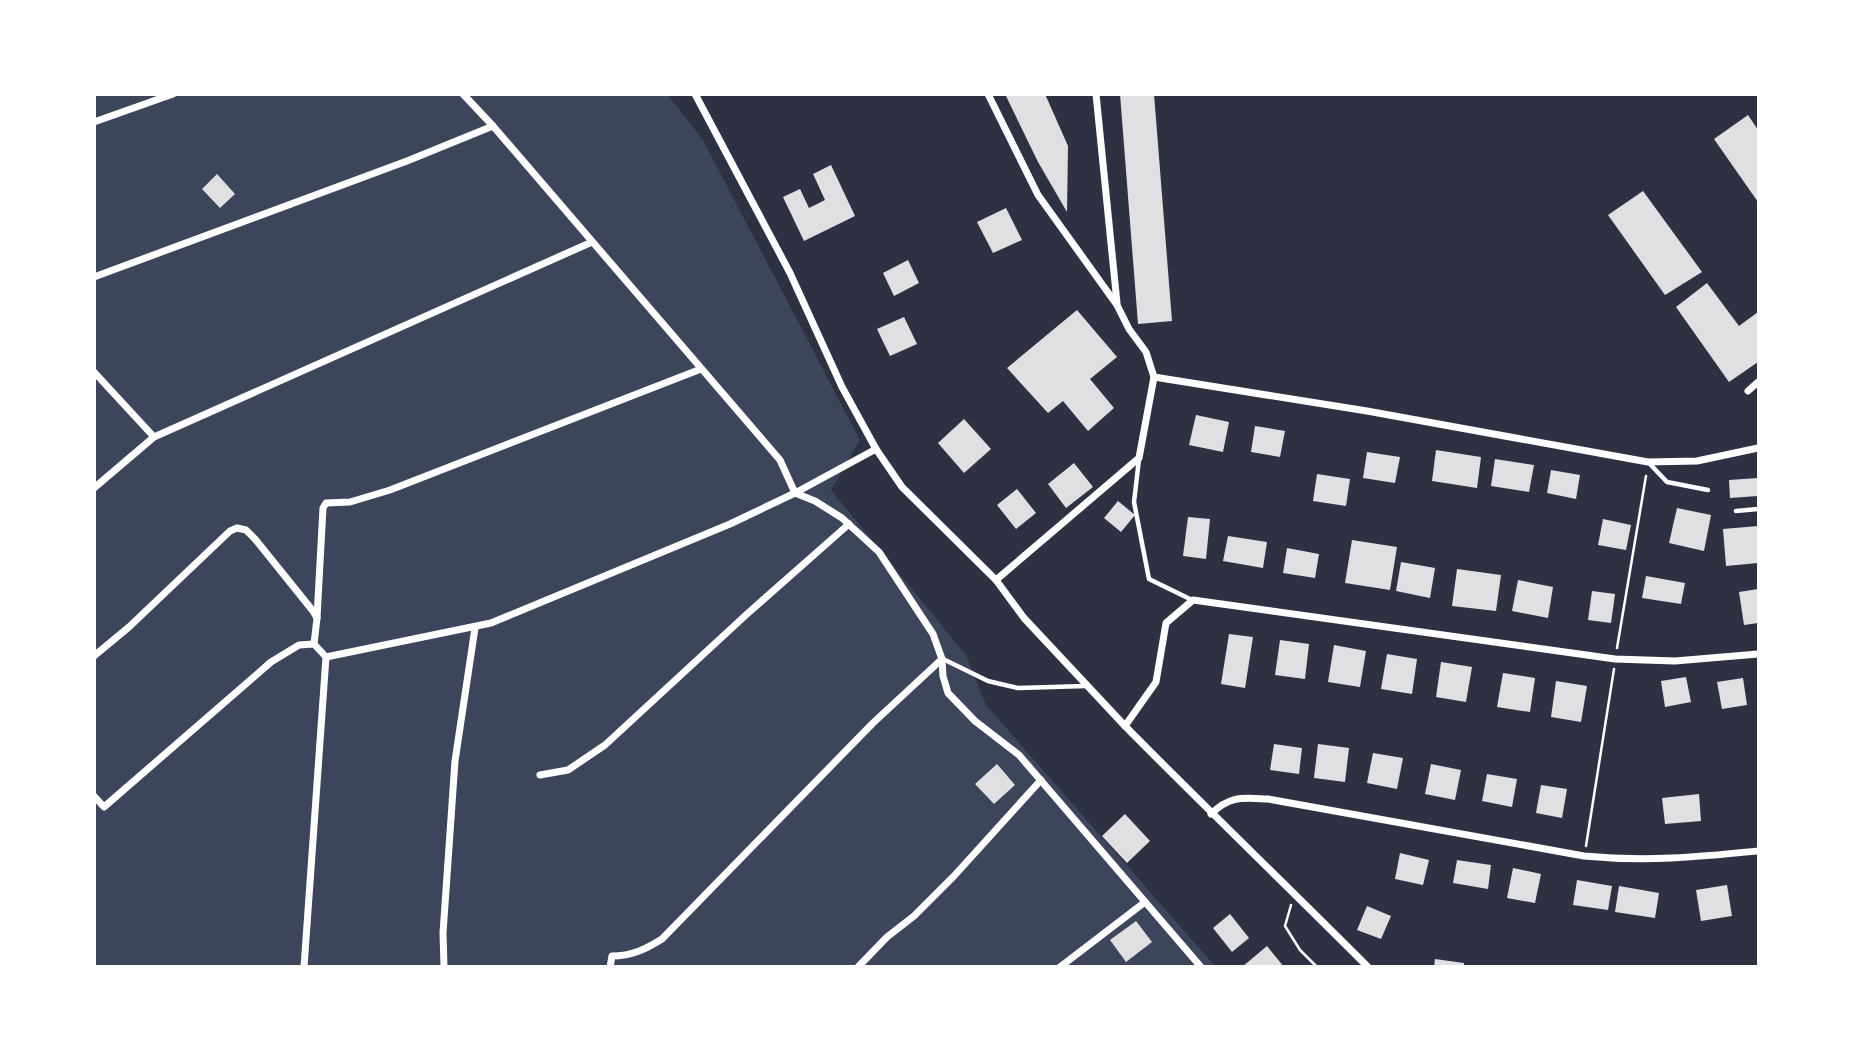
<svg xmlns="http://www.w3.org/2000/svg" width="1853" height="1061" viewBox="0 0 1853 1061" font-family="'Source Serif 4',serif">
<style>
.green{fill:#3c4559}
.building{fill:#e0e0e3}
.lines{fill:none;stroke-linecap:round;stroke-linejoin:round}
.path{stroke:#fff;stroke-width:2.5}
.service{stroke:#fff;stroke-width:4.5}
.minor{stroke:#fff;stroke-width:7}
</style>
<rect width="100%" height="100%" fill="#2d3142"/>
<polygon class="green" points="94,95 668,95 703,140 860,440 831,490 966,655 986,705 1215,966 95,966"/>
<g class="building">
<polygon points="1005,94 1045,94 1068,146 1067,212 1038,162"/>
<polygon points="1120,94 1154,94 1172,321 1138,324"/>
<polygon points="1748,115 1758,130 1758,202 1714,139"/>
<polygon points="831,165 855,216 804,241 783,197 800,189 809,208 825,200 813,174"/>
<polygon points="217,174 235,194 220,208 202,189"/>
<polygon points="1643,191 1702,272 1665,295 1608,215"/>
<polygon points="1006,208 1022,240 993,253 977,222"/>
<polygon points="908,260 919,283 894,296 883,273"/>
<polygon points="1707,283 1739,326 1758,312 1758,362 1729,382 1676,307"/>
<polygon points="1077,310 1117,357 1090,379 1114,408 1088,431 1063,401 1048,413 1007,368"/>
<polygon points="904,317 917,344 890,356 877,329"/>
<polygon points="1196,415 1229,422 1223,452 1189,445"/>
<polygon points="964,419 991,449 964,473 938,443"/>
<polygon points="1255,426 1285,431 1280,457 1251,452"/>
<polygon points="1436,450 1481,457 1477,488 1432,481"/>
<polygon points="1367,452 1400,457 1395,483 1363,478"/>
<polygon points="1495,459 1534,465 1529,492 1491,486"/>
<polygon points="1074,463 1093,487 1066,508 1048,484"/>
<polygon points="1551,470 1580,475 1576,499 1547,493"/>
<polygon points="1317,474 1350,479 1346,506 1313,501"/>
<polygon points="1758,478 1758,496 1730,498 1729,480"/>
<polygon points="1017,489 1036,513 1016,529 997,505"/>
<polygon points="1118,501 1135,515 1121,532 1104,518"/>
<polygon points="1677,508 1711,515 1704,551 1669,543"/>
<polygon points="1188,517 1210,519 1206,559 1183,556"/>
<polygon points="1603,519 1631,525 1626,550 1598,545"/>
<polygon points="1758,526 1758,563 1726,566 1723,529"/>
<polygon points="1228,536 1267,542 1263,568 1223,561"/>
<polygon points="1352,540 1397,547 1390,590 1345,583"/>
<polygon points="1287,548 1319,554 1315,578 1283,573"/>
<polygon points="1401,562 1435,568 1430,598 1396,591"/>
<polygon points="1457,569 1501,575 1496,611 1452,606"/>
<polygon points="1646,576 1685,583 1681,604 1642,598"/>
<polygon points="1518,580 1553,587 1548,618 1512,611"/>
<polygon points="1758,589 1758,623 1744,625 1739,592"/>
<polygon points="1592,591 1615,594 1611,623 1588,620"/>
<polygon points="1229,634 1253,637 1245,688 1221,684"/>
<polygon points="1280,640 1309,644 1305,679 1275,675"/>
<polygon points="1334,645 1366,651 1360,687 1328,682"/>
<polygon points="1387,654 1417,659 1412,694 1381,689"/>
<polygon points="1441,662 1472,667 1466,702 1436,697"/>
<polygon points="1503,673 1535,678 1530,712 1497,707"/>
<polygon points="1686,677 1691,702 1665,707 1661,681"/>
<polygon points="1743,678 1747,705 1722,709 1717,682"/>
<polygon points="1556,681 1587,686 1581,722 1551,717"/>
<polygon points="1274,744 1302,748 1299,774 1270,770"/>
<polygon points="1318,744 1349,748 1345,782 1314,778"/>
<polygon points="1373,753 1403,758 1397,789 1367,783"/>
<polygon points="997,764 1015,785 994,804 975,784"/>
<polygon points="1431,764 1461,770 1455,800 1425,794"/>
<polygon points="1487,774 1517,779 1512,807 1482,801"/>
<polygon points="1541,785 1567,789 1562,818 1536,813"/>
<polygon points="1699,794 1701,821 1665,824 1662,798"/>
<polygon points="1125,814 1150,841 1127,863 1102,836"/>
<polygon points="1400,853 1429,860 1423,885 1395,879"/>
<polygon points="1457,860 1491,865 1488,889 1453,883"/>
<polygon points="1513,868 1541,874 1535,903 1507,898"/>
<polygon points="1577,880 1612,886 1608,910 1573,905"/>
<polygon points="1727,885 1732,916 1701,921 1696,890"/>
<polygon points="1619,886 1659,893 1655,918 1615,912"/>
<polygon points="1367,906 1391,916 1381,939 1357,930"/>
<polygon points="1230,914 1249,938 1232,952 1213,928"/>
<polygon points="1136,921 1152,942 1126,962 1110,940"/>
<polygon points="1267,946 1284,967 1242,967"/>
<polygon points="1435,959 1464,963 1464,967 1434,967"/>
</g>
<g class="lines">
<g class="path">
<polyline points="1617,648 1646,476"/>
<polyline points="1586,846 1614,669"/>
<polyline points="1291,905 1285,926 1300,950 1317,967"/>
</g>
<g class="service">
<polyline points="1139,459 1134,502 1149,579 1192,600"/>
<polyline points="1649,463 1667,482 1708,490"/>
<polyline points="1736,511 1758,509"/>
<polyline points="943,659 988,681 1018,688 1086,686"/>
</g>
<g class="minor">
<polyline points="463,94 493,126 780,460 795,493 815,501 842,518 879,552 933,634 942,659 943,676 948,693 975,721 1019,755 1201,967"/>
<polyline points="695,94 790,273 842,387 876,449 902,487 996,580 1024,618 1125,726 1156,682 1166,623 1193,600 1615,659 1675,661 1758,654"/>
<polyline points="988,94 1038,195 1117,305 1129,329 1146,352 1154,377 1139,458 996,580"/>
<polyline points="1096,94 1117,303"/>
<polyline points="94,122 173,94"/>
<polyline points="94,277 407,161 493,126"/>
<polyline points="94,372 154,437"/>
<polyline points="1154,377 1367,411 1648,462 1697,461 1758,448"/>
<polyline points="1748,391 1758,382"/>
<polyline points="94,488 154,437 592,242"/>
<polyline points="317,618 323,508 326,503 350,502 390,490 701,369"/>
<polyline points="94,656 129,627 230,531 237,528 246,530 255,539 313,611 317,618 314,644"/>
<polyline points="326,657 491,623 730,524 795,493 876,449"/>
<path d="M1125 726C1205 807 1287 886 1368 967"/>
<polyline points="540,775 568,770 605,745 747,614 849,524"/>
<polyline points="94,796 104,807 271,662 299,645 314,644 326,657 304,967"/>
<path d="M1211 814C1230 795 1243 798 1268 799L1584 856C1647 862 1697 857 1758 851"/>
<polyline points="444,967 443,933 455,761 475,628"/>
<path d="M610 967 612 956C632 956 646 949 662 939L873 723 942 659"/>
<polyline points="858,967 887,937 914,916 954,876 1041,780"/>
<polyline points="1060,967 1145,902"/>
</g>
</g>
<rect width="1853" height="1061" fill="none" stroke="#ffffff" stroke-width="192"/>
</svg>
